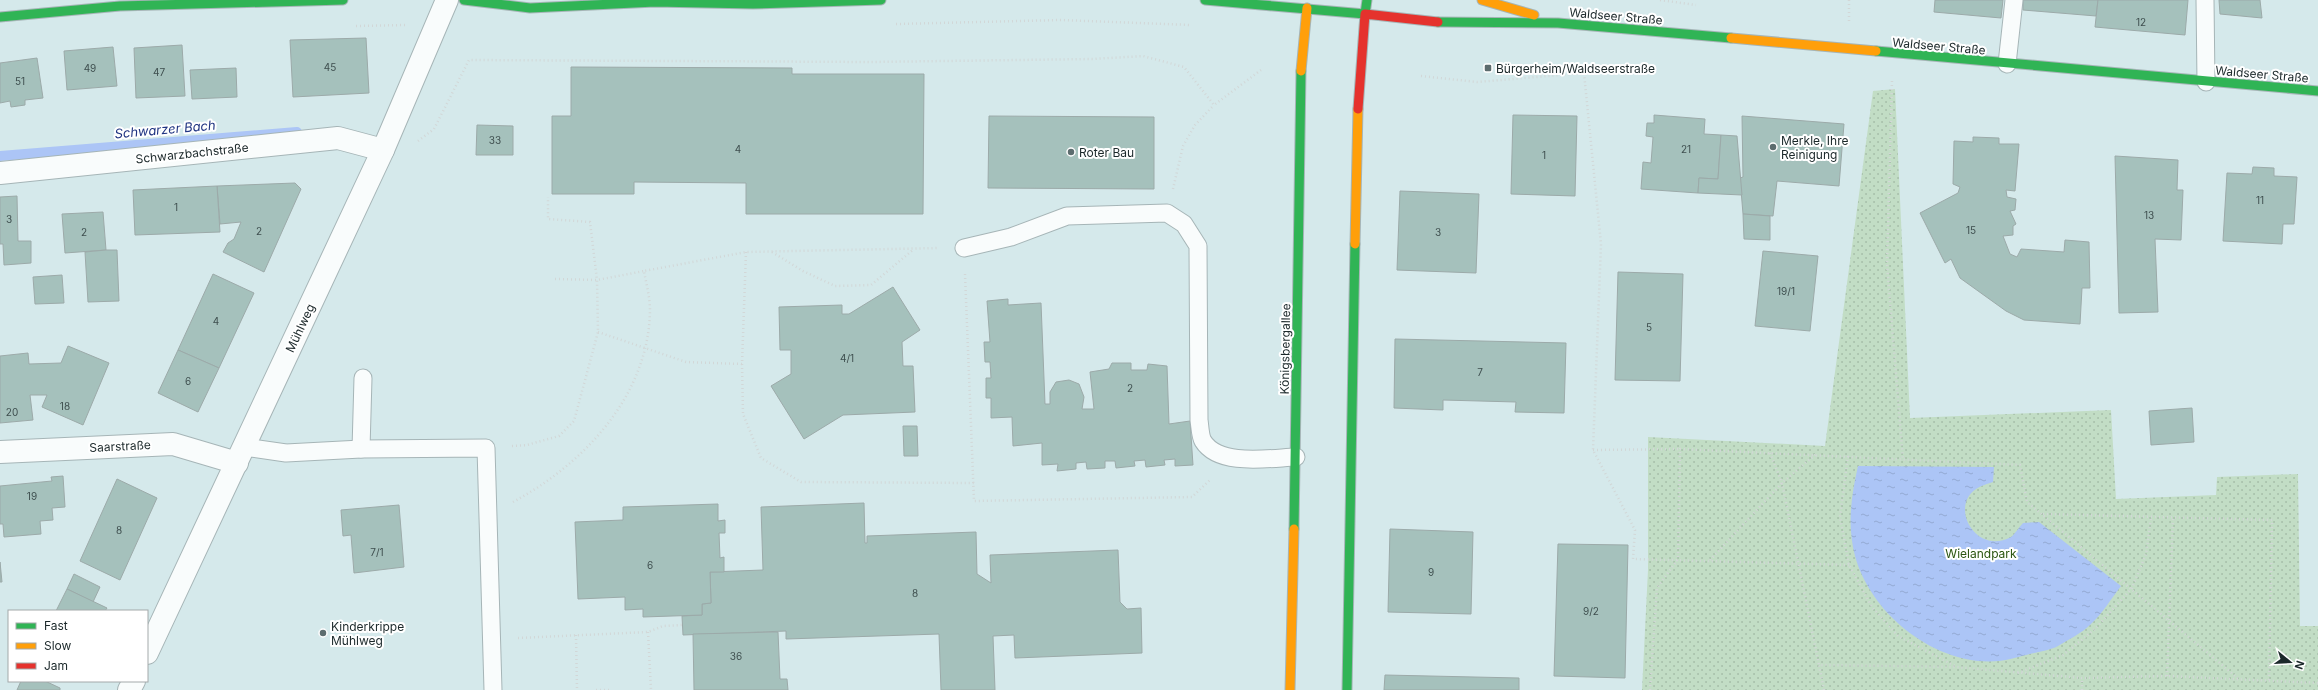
<svg xmlns="http://www.w3.org/2000/svg" width="2318" height="690" viewBox="0 0 2318 690" font-family="Inter,sans-serif">
<style>
.park{fill:url(#park-dots)}
.water{fill:url(#water-ripples)}
.lines{fill:none;stroke-linecap:round;stroke-linejoin:round}
.stream{stroke:#acc5f6;stroke-width:10}
.building{fill:#a5c1bc;stroke:#9caaa9}
.lane-casing{stroke:#a6b5b7;stroke-width:19}
.street-casing{stroke:#a6b5b7;stroke-width:24}
.fast-casing{stroke:#a6b5b7;stroke-width:11}
.slow-casing{stroke:#a6b5b7;stroke-width:11}
.jam-casing{stroke:#a6b5b7;stroke-width:11}
.path{stroke:#d2d7d7;stroke-width:2.5;stroke-dasharray:1 3;stroke-linecap:butt}
.lane{stroke:#f9fcfc;stroke-width:17}
.street{stroke:#f9fcfc;stroke-width:22}
.fast{stroke:#30b455;stroke-width:9}
.slow{stroke:#ff9f0a;stroke-width:9}
.jam{stroke:#e5322d;stroke-width:9}
.poi-dot{fill:#5c6c6e;stroke:#fff;stroke-width:1.5}
.labels{text-anchor:middle;dominant-baseline:central;stroke-width:4;stroke-linejoin:round;paint-order:stroke}
.number-label{font-size:10px;fill:#3e4e4e}
.street-label{font-size:12px;fill:#1b282a;stroke:#fff}
.poi-label{font-size:12px;fill:#1b282a;stroke:#fff;text-anchor:start}
.park-label{font-size:12px;fill:#2b5511;stroke:#fff}
.water-label{font-size:13px;font-style:italic;fill:#1f3381;stroke:#fff}
</style>
<defs>
<pattern id="park-dots" width="8" height="8" patternUnits="userSpaceOnUse"><rect width="8" height="8" fill="#c2ddc5"/><path d="M2 2h.1M6 6h.1" fill="none" stroke="#a6bea9" stroke-width="1.8" stroke-linecap="round"/></pattern>
<pattern id="water-ripples" width="26" height="14" patternUnits="userSpaceOnUse"><rect width="26" height="14" fill="#acc5f6"/><path d="M2 4q2-2 4 0t4 0M15 11q2-2 4 0t4 0" fill="none" stroke="#93a9d3"/></pattern>
</defs>
<rect width="100%" height="100%" fill="#d5e9eb"/>
<polygon class="park" points="1895,89 1910,418 2111,410 2116,499 2216,495 2217,477 2298,474 2300,626 2318,626 2318,690 1642,690 1648,570 1648,437 1825,446 1873,91"/>
<path class="water" d="M1858 466 1994 467 1993 482C1987 484 1980 486 1976 489 1949 507 1976 556 2011 537 2015 534 2019 527 2023 523L2039 522 2121 586C2111 599 2102 614 2091 624 2082 633 2068 640 2058 646 2049 651 2036 652 2026 655 2017 657 2008 660 1999 661 1937 667 1871 615 1855 556 1847 525 1851 497 1858 466Z"/>
<g class="lines">
<polyline class="stream" points="0,156 297,132"/>
</g>
<g class="building">
<polygon points="1935,0 2003,0 2001,18 1934,12"/>
<polygon points="2023,0 2098,0 2096,16 2023,10"/>
<polygon points="2098,0 2188,0 2185,35 2095,27"/>
<polygon points="2219,0 2260,0 2262,18 2220,14"/>
<polygon points="366,38 369,93 293,97 290,40"/>
<polygon points="182,45 185,96 136,98 134,48"/>
<polygon points="113,47 117,86 67,90 64,51"/>
<polygon points="37,58 43,98 25,100 25,105 11,107 10,101 0,103 0,63"/>
<polygon points="571,67 792,68 792,74 924,74 923,214 746,214 746,183 634,182 634,194 552,194 552,116 571,116"/>
<polygon points="236,68 237,97 192,99 190,70"/>
<polygon points="1513,115 1577,116 1575,196 1511,194"/>
<polygon points="1654,115 1705,119 1704,134 1721,135 1718,179 1699,178 1698,193 1641,189 1643,162 1651,163 1653,137 1646,136 1647,123 1654,123"/>
<polygon points="989,116 1154,117 1154,189 988,188"/>
<polygon points="1742,116 1844,124 1839,186 1777,181 1773,216 1743,214 1740,178 1743,177"/>
<polygon points="477,125 513,126 513,155 476,155"/>
<polygon points="1721,135 1737,136 1742,195 1698,193 1699,178 1718,179"/>
<polygon points="1973,137 1999,138 1999,144 2019,144 2015,191 2006,190 2007,197 2016,199 2015,210 2010,211 2016,224 2013,226 2013,235 2003,236 2010,254 2017,257 2021,249 2064,252 2065,240 2089,242 2090,288 2082,288 2080,324 2024,320 2006,311 1960,278 1951,259 1945,263 1920,213 1958,193 1960,187 1953,184 1954,141 1973,142"/>
<polygon points="2115,156 2178,160 2177,190 2183,190 2181,240 2155,239 2158,312 2119,313"/>
<polygon points="2253,167 2274,168 2274,176 2297,177 2294,224 2283,224 2282,244 2223,241 2227,173 2252,174"/>
<polygon points="295,183 301,189 264,272 223,252 228,243 234,239 241,222 220,224 217,186"/>
<polygon points="217,186 220,232 135,235 133,190"/>
<polygon points="1400,191 1479,194 1476,273 1397,270"/>
<polygon points="17,196 18,241 31,241 31,263 4,265 3,244 0,244 0,197"/>
<polygon points="103,212 106,250 65,253 62,214"/>
<polygon points="1743,214 1770,216 1770,240 1744,239"/>
<polygon points="106,250 117,250 119,301 88,302 85,252"/>
<polygon points="1763,251 1818,256 1810,331 1755,326"/>
<polygon points="1618,272 1683,274 1680,381 1615,380"/>
<polygon points="213,274 254,293 219,368 178,350"/>
<polygon points="62,275 64,303 35,304 33,277"/>
<polygon points="893,287 920,330 902,342 903,366 913,366 915,412 843,415 804,439 771,386 791,374 791,350 780,350 779,307 842,305 842,314 849,314"/>
<polygon points="1008,299 1008,305 1041,303 1045,404 1050,404 1050,392 1056,382 1069,380 1079,384 1084,397 1082,409 1094,409 1090,372 1109,369 1112,363 1131,363 1131,370 1147,370 1148,364 1167,366 1169,424 1190,421 1193,465 1175,466 1175,459 1164,460 1165,465 1146,467 1145,460 1134,461 1135,466 1116,468 1115,461 1105,461 1105,468 1087,469 1086,462 1076,463 1076,469 1057,471 1058,464 1042,465 1042,443 1013,446 1012,417 991,418 991,398 986,398 986,378 991,378 990,362 985,362 984,342 990,342 987,301"/>
<polygon points="1395,339 1566,343 1564,413 1515,412 1516,402 1443,400 1443,410 1394,408"/>
<polygon points="68,346 109,363 83,425 42,407 47,395 30,395 33,420 0,423 0,356 28,353 29,364 61,363"/>
<polygon points="178,350 219,368 198,412 158,393"/>
<polygon points="2192,408 2194,442 2151,445 2149,411"/>
<polygon points="903,426 917,426 918,456 904,456"/>
<polygon points="63,476 65,507 52,508 53,520 40,521 41,534 4,537 3,524 0,524 0,486 52,481 51,477"/>
<polygon points="117,479 157,498 120,580 80,561"/>
<polygon points="864,503 865,543 867,543 867,536 976,532 977,574 991,583 990,555 1118,550 1120,602 1127,609 1141,608 1142,653 1015,658 1014,635 993,636 995,690 941,690 939,634 786,639 786,631 683,635 682,616 702,615 702,604 711,603 710,572 763,570 761,507"/>
<polygon points="718,504 718,521 725,520 725,533 719,533 720,558 724,557 724,572 710,572 711,603 702,604 702,615 643,617 643,609 625,610 625,597 578,599 575,522 623,520 623,507"/>
<polygon points="399,505 404,567 354,573 351,535 343,536 341,510"/>
<polygon points="1390,529 1473,532 1471,614 1388,612"/>
<polygon points="1558,544 1628,545 1625,678 1554,676"/>
<polygon points="0,562 2,582 0,582"/>
<polygon points="74,574 100,587 93,602 67,589"/>
<polygon points="67,589 107,608 105,611 56,611"/>
<polygon points="778,632 780,679 787,679 788,690 694,690 693,634"/>
<polygon points="1385,675 1519,678 1519,690 1384,690"/>
<polygon points="21,681 45,681 60,688 60,690 17,690"/>
</g>
<g class="lines">
<defs>
<g id="lane">
<polyline points="2205,0 2206,82"/>
<polyline points="2007,64 2014,0"/>
<path d="M964 248 1011 237 1067 216 1167 213 1184 224 1198 246 1199 420C1200 426 1200 436 1203 441 1219 467 1270 458 1296 457"/>
<polyline points="244,447 286,453 361,449 486,448 493,690"/>
<polyline points="361,449 363,378"/>
</g>
<g id="street">
<polyline points="0,173 338,138 383,150"/>
<polyline points="0,452 173,444 237,463"/>
<polyline points="147,653 383,150 447,0"/>
<polyline points="129,690 134,681"/>
</g>
<g id="fast">
<polyline points="464,0 530,8 655,2 753,4 881,0"/>
<polyline points="1205,0 1365,14 1367,0"/>
<polyline points="0,17 120,6 343,0"/>
<polyline points="1438,22 1558,23 1731,38"/>
<polyline points="1876,51 2318,91"/>
<polyline points="1294,529 1301,71"/>
<polyline points="1347,690 1355,244"/>
</g>
<g id="slow">
<polyline points="1482,0 1534,15"/>
<polyline points="1731,38 1876,51"/>
<polyline points="1301,71 1307,8"/>
<polyline points="1355,244 1358,109"/>
<polyline points="1290,690 1294,529"/>
</g>
<polyline id="jam" points="1358,109 1365,14 1438,22"/>
</defs>
<use href="#lane" class="lane-casing"/>
<use href="#street" class="street-casing"/>
<use href="#fast" class="fast-casing"/>
<use href="#slow" class="slow-casing"/>
<use href="#jam" class="jam-casing"/>
<g class="path">
<polyline points="1660,0 1696,5"/>
<polyline points="1849,21 1849,0"/>
<polyline points="896,24 1061,20 1191,25"/>
<polyline points="356,26 405,25"/>
<polyline points="1421,76 1477,82 1584,73 1601,244 1593,450 1635,530 1633,559 1849,565"/>
<polyline points="1892,81 1887,264 1903,460"/>
<polyline points="418,141 434,129 469,60 871,62 1093,59 1143,56 1184,67 1214,105 1261,70"/>
<polyline points="1173,189 1183,146 1195,125 1214,105"/>
<polyline points="746,252 742,364 743,414 761,458 801,482 974,483"/>
<polyline points="772,252 803,271 835,286 871,285 914,249"/>
<polyline points="965,274 974,501 1192,497 1211,479"/>
<polyline points="555,279 597,280 644,271"/>
<polyline points="598,332 686,362 742,364"/>
<polyline points="512,446 527,445 559,436 574,421 598,332 597,280 590,222 548,219 548,197"/>
<polyline points="1593,450 1680,449"/>
<polyline points="1770,453 1782,483 1819,665"/>
<polyline points="1848,456 1840,517 1849,565 1872,607 1898,636 1955,666"/>
<path d="M513 502C584 464 649 395 650 310 650 297 646 283 644 271L746 252 939 248"/>
<polyline points="2043,514 2272,520 2269,682"/>
<polyline points="1710,560 1782,483 1816,454"/>
<polyline points="648,632 651,690"/>
<polyline points="576,635 577,690"/>
<polyline points="518,638 648,632 663,626 682,625"/>
<polyline points="2018,673 2063,655 2095,629 2132,588 2146,554 2151,518"/>
<polyline points="2167,676 2173,519"/>
<polyline points="596,690 609,690"/>
<polyline points="1650,690 1657,588 1678,559 1680,449 2020,465 2027,502 2240,680"/>
<polyline points="1824,690 1819,665 1956,667 2082,678 2167,676 2318,683"/>
<polyline points="2082,690 2082,678"/>
</g>
<use href="#lane" class="lane"/>
<use href="#street" class="street"/>
<use href="#fast" class="fast"/>
<use href="#slow" class="slow"/>
<use href="#jam" class="jam"/>
</g>
<g class="poi-dot">
<rect x="1484" y="64" width="8" height="8" rx="2"/>
<circle cx="1773" cy="147" r="4"/>
<circle cx="1071" cy="152" r="4"/>
<circle cx="323" cy="633" r="4"/>
</g>
<g class="labels">
<g class="number-label">
<text x="2141" y="22">12</text>
<text x="330" y="67">45</text>
<text x="90" y="68">49</text>
<text x="159" y="72">47</text>
<text x="20" y="81">51</text>
<text x="495" y="140">33</text>
<text x="738" y="149">4</text>
<text x="1686" y="149">21</text>
<text x="1544" y="155">1</text>
<text x="2260" y="200">11</text>
<text x="176" y="207">1</text>
<text x="2149" y="215">13</text>
<text x="9" y="219">3</text>
<text x="1971" y="230">15</text>
<text x="259" y="231">2</text>
<text x="84" y="232">2</text>
<text x="1438" y="232">3</text>
<text x="1786" y="291">19/1</text>
<text x="216" y="321">4</text>
<text x="1649" y="327">5</text>
<text x="847" y="358">4/1</text>
<text x="1480" y="372">7</text>
<text x="188" y="381">6</text>
<text x="1130" y="388">2</text>
<text x="65" y="406">18</text>
<text x="12" y="412">20</text>
<text x="32" y="496">19</text>
<text x="119" y="530">8</text>
<text x="377" y="552">7/1</text>
<text x="650" y="565">6</text>
<text x="1431" y="572">9</text>
<text x="915" y="593">8</text>
<text x="1591" y="611">9/2</text>
<text x="736" y="656">36</text>
</g>
<g class="street-label">
<text transform="translate(1616 16) rotate(5)">Waldseer Straße</text>
<text transform="translate(1939 46) rotate(5)">Waldseer Straße</text>
<text transform="translate(2262 74) rotate(5)">Waldseer Straße</text>
<text transform="translate(192 153) rotate(-6)">Schwarzbachstraße</text>
<text transform="translate(300 328) rotate(-65)">Mühlweg</text>
<text transform="translate(1285 349) rotate(-89)">Königsbergallee</text>
<text transform="translate(120 446) rotate(-3)">Saarstraße</text>
</g>
<g class="poi-label">
<text x="1496" y="68">Bürgerheim/Waldseerstraße</text>
<text x="1781" y="140">Merkle, Ihre<tspan x="1781" dy="14">Reinigung</tspan></text>
<text x="1079" y="152">Roter Bau</text>
<text x="331" y="626">Kinderkrippe<tspan x="331" dy="14">Mühlweg</tspan></text>
</g>
<g class="park-label">
<text x="1981" y="553">Wielandpark</text>
</g>
<g class="water-label">
<text transform="translate(165 129) rotate(-5)">Schwarzer Bach</text>
</g>
</g>
<rect x="8" y="610" width="140" height="72" fill="#ffffff" stroke="#a4a9aa"/>
<rect x="16" y="623" width="20" height="6" fill="#30b455" stroke="#a4a9aa"/>
<text x="44" y="630" font-size="12" fill="#1b282a">Fast</text>
<rect x="16" y="643" width="20" height="6" fill="#ff9f0a" stroke="#a4a9aa"/>
<text x="44" y="650" font-size="12" fill="#1b282a">Slow</text>
<rect x="16" y="663" width="20" height="6" fill="#e5322d" stroke="#a4a9aa"/>
<text x="44" y="670" font-size="12" fill="#1b282a">Jam</text>
<g transform="translate(2290 662) rotate(108)" stroke="#ffffff" stroke-width="3" paint-order="stroke">
<path d="M0-3L7 15L0 10L-7 15Z" fill="#1b282a"/>
<text y="-6" font-size="11" font-weight="bold" text-anchor="middle" fill="#1b282a">N</text>
</g>
</svg>
